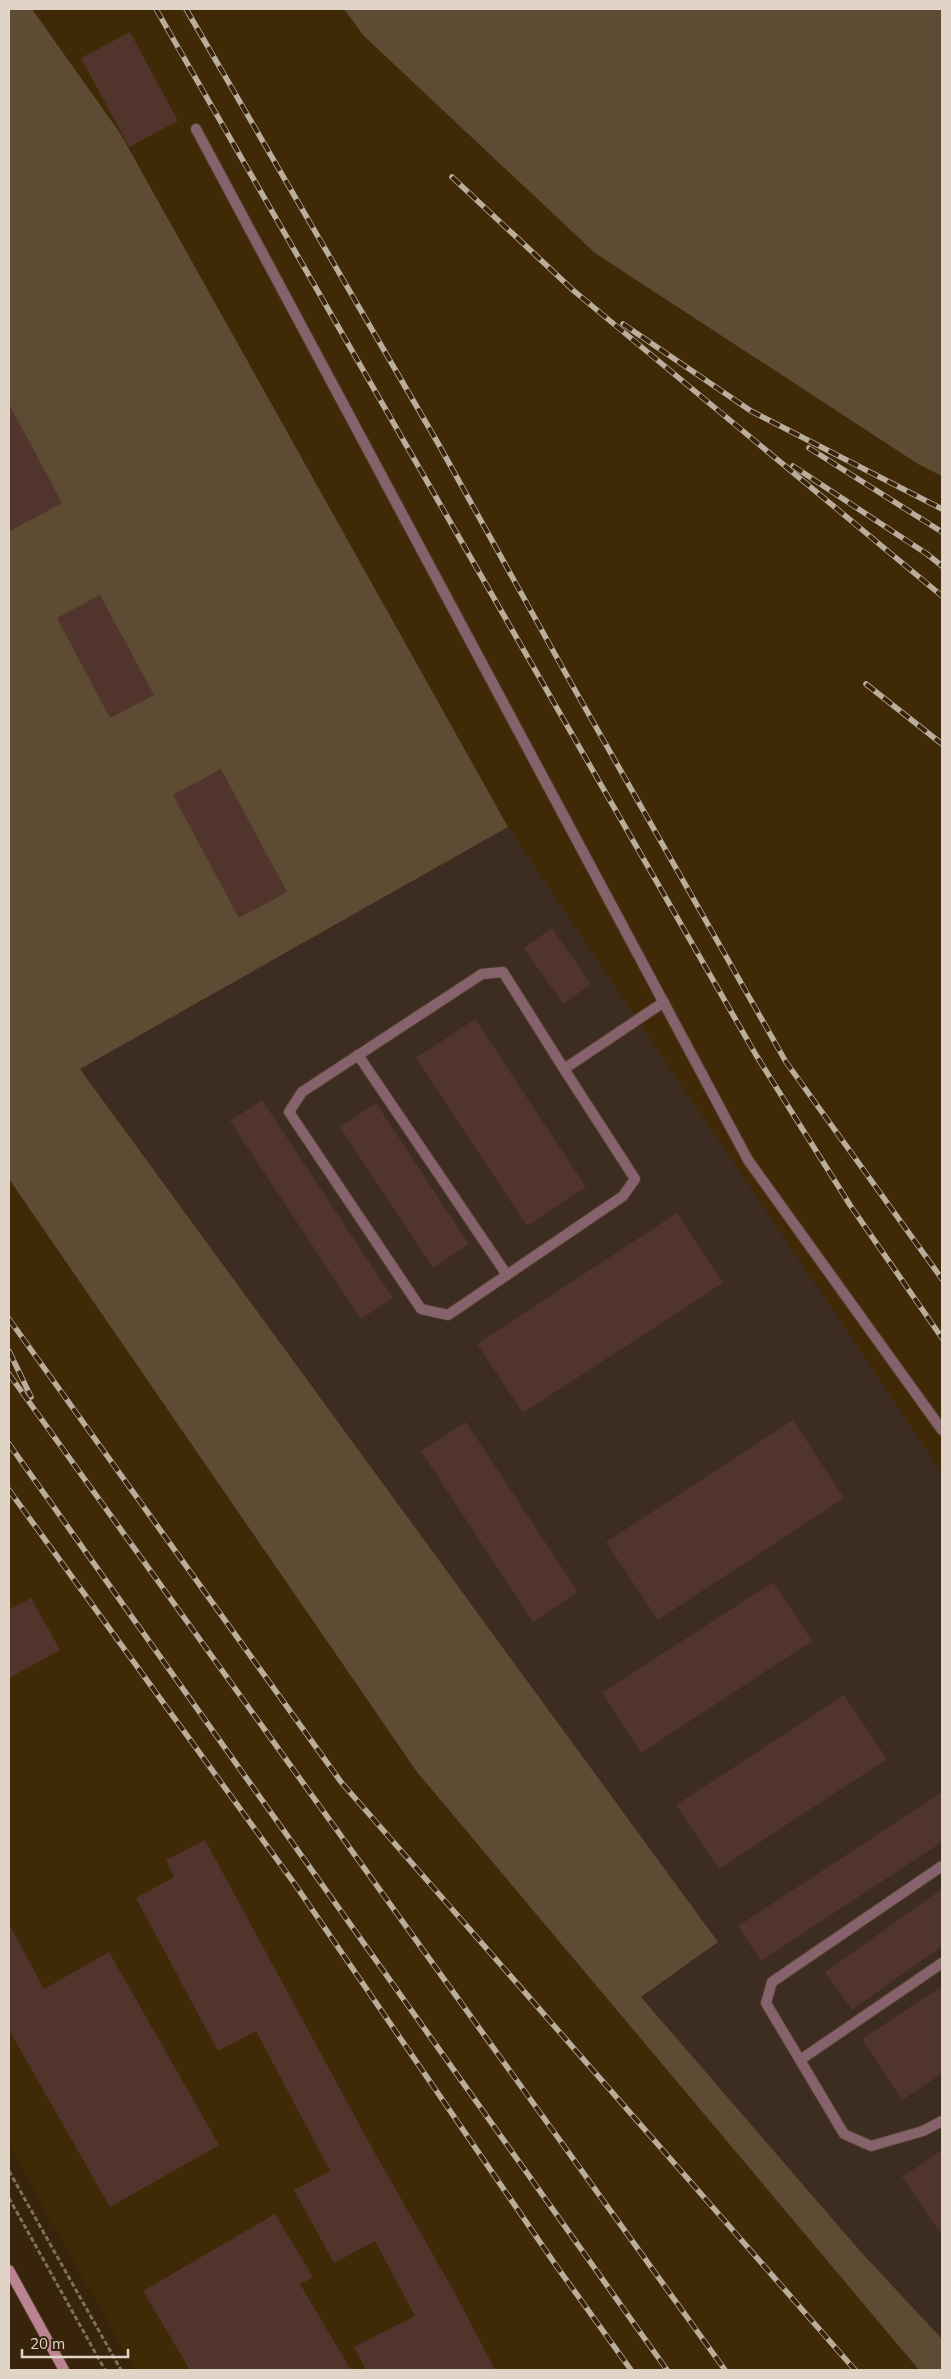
<svg xmlns="http://www.w3.org/2000/svg" width="951" height="2379" viewBox="0 0 951 2379" font-family="Mulish,sans-serif">
<style>
.built{fill:#402907}
.industrial{fill:#3c2c21}
.green{fill:#5d4b34}
.building{fill:#51342c}
.lines{fill:none;stroke-linecap:round;stroke-linejoin:round}
.service-casing{stroke:#524029;stroke-width:12}
.secondary-casing{stroke:#524029;stroke-width:12}
.path{stroke:#7f6f5b;stroke-width:3;stroke-dasharray:5 2.5;stroke-linecap:butt}
.service{stroke:#86636c;stroke-width:10}
.secondary{stroke:#bc8493;stroke-width:10}
.rail-casing{stroke:#baad9c;stroke-width:5.5}
.rail{stroke:#37240b;stroke-width:4;stroke-dasharray:11;stroke-linecap:butt}
</style>
<rect width="100%" height="100%" fill="#37240b"/>
<polygon class="built" points="9,9 942,9 942,2370 135,2370 9,2145"/>
<polygon class="industrial" points="508,827 942,1473 942,2339 861,2252 640,1996 717,1942 80,1068"/>
<g class="green">
<polygon points="9,9 32,9 120,133 508,827 80,1069 718,1942 641,1997 861,2252 942,2339 942,2370 919,2370 417,1772 9,1179"/>
<polygon points="344,9 942,9 942,476 918,464 595,253 364,36"/>
</g>
<g class="building">
<polygon points="130,32 178,121 129,147 81,58"/>
<polygon points="9,404 62,503 10,531 9,529"/>
<polygon points="100,595 154,695 110,718 57,618"/>
<polygon points="221,769 287,892 239,918 173,795"/>
<polygon points="552,928 591,984 563,1004 524,948"/>
<polygon points="475,1019 586,1187 527,1226 416,1058"/>
<polygon points="262,1100 393,1298 361,1319 230,1121"/>
<polygon points="376,1103 469,1244 433,1268 340,1127"/>
<polygon points="677,1213 723,1283 523,1413 477,1344"/>
<polygon points="793,1420 844,1498 658,1620 606,1542"/>
<polygon points="466,1422 578,1592 533,1622 421,1451"/>
<polygon points="773,1582 812,1641 641,1753 602,1693"/>
<polygon points="31,1598 60,1650 9,1678 9,1610"/>
<polygon points="844,1695 887,1759 719,1869 676,1805"/>
<polygon points="942,1792 942,1842 761,1961 738,1926"/>
<polygon points="205,1840 372,2148 456,2295 495,2370 366,2370 354,2347 415,2316 375,2241 334,2263 294,2190 330,2171 256,2031 218,2051 136,1898 174,1877 166,1860"/>
<polygon points="942,1889 942,1946 852,2010 825,1972"/>
<polygon points="9,1924 44,1989 109,1952 219,2145 110,2207 9,2030"/>
<polygon points="942,1986 942,2074 902,2100 862,2039"/>
<polygon points="942,2150 942,2235 902,2177"/>
<polygon points="275,2214 313,2277 300,2284 351,2370 190,2370 143,2291"/>
</g>
<g class="lines">
<defs>
<g id="service">
<polyline points="196,129 748,1160 942,1430"/>
<polyline points="358,1055 507,1275"/>
<polyline points="564,1069 635,1179 623,1196 448,1315 421,1309 289,1112 302,1092 482,974 503,972 564,1069 664,1002"/>
<polyline points="942,1866 772,1982 766,2003 844,2134 871,2146 923,2131 942,2121"/>
<polyline points="800,2060 942,1963"/>
</g>
<polyline id="secondary" points="9,2270 64,2370"/>
</defs>
<use href="#service" class="service-casing"/>
<use href="#secondary" class="secondary-casing"/>
<g class="path">
<polyline points="9,2171 121,2370"/>
<polyline points="9,2198 105,2370"/>
</g>
<use href="#service" class="service"/>
<use href="#secondary" class="secondary"/>
<defs>
<g id="rail">
<polyline points="156,9 756,1055 850,1205 942,1338"/>
<polyline points="186,9 439,445 571,683 786,1062 942,1279"/>
<polyline points="452,177 574,291 942,596"/>
<polyline points="623,324 751,411 942,509"/>
<polyline points="809,448 942,532"/>
<polyline points="793,466 927,554 942,566"/>
<polyline points="866,684 942,744"/>
<polyline points="9,1319 341,1782 855,2370"/>
<polyline points="9,1351 31,1397"/>
<polyline points="9,1374 725,2370"/>
<polyline points="9,1444 667,2370"/>
<polyline points="9,1490 294,1883 555,2264 631,2370"/>
</g>
</defs>
<use href="#rail" class="rail-casing"/>
<use href="#rail" class="rail"/>
</g>
<rect width="951" height="2379" fill="none" stroke="#e0d4c6" stroke-width="20"/>
<path d="M22 2349v8h106v-8" fill="none" stroke="#e0d4c6" stroke-width="2.5"/>
<text x="30" y="2349" font-size="15" fill="#e0d4c6" stroke="#37240b" stroke-width="4" paint-order="stroke">20 m</text>
</svg>
